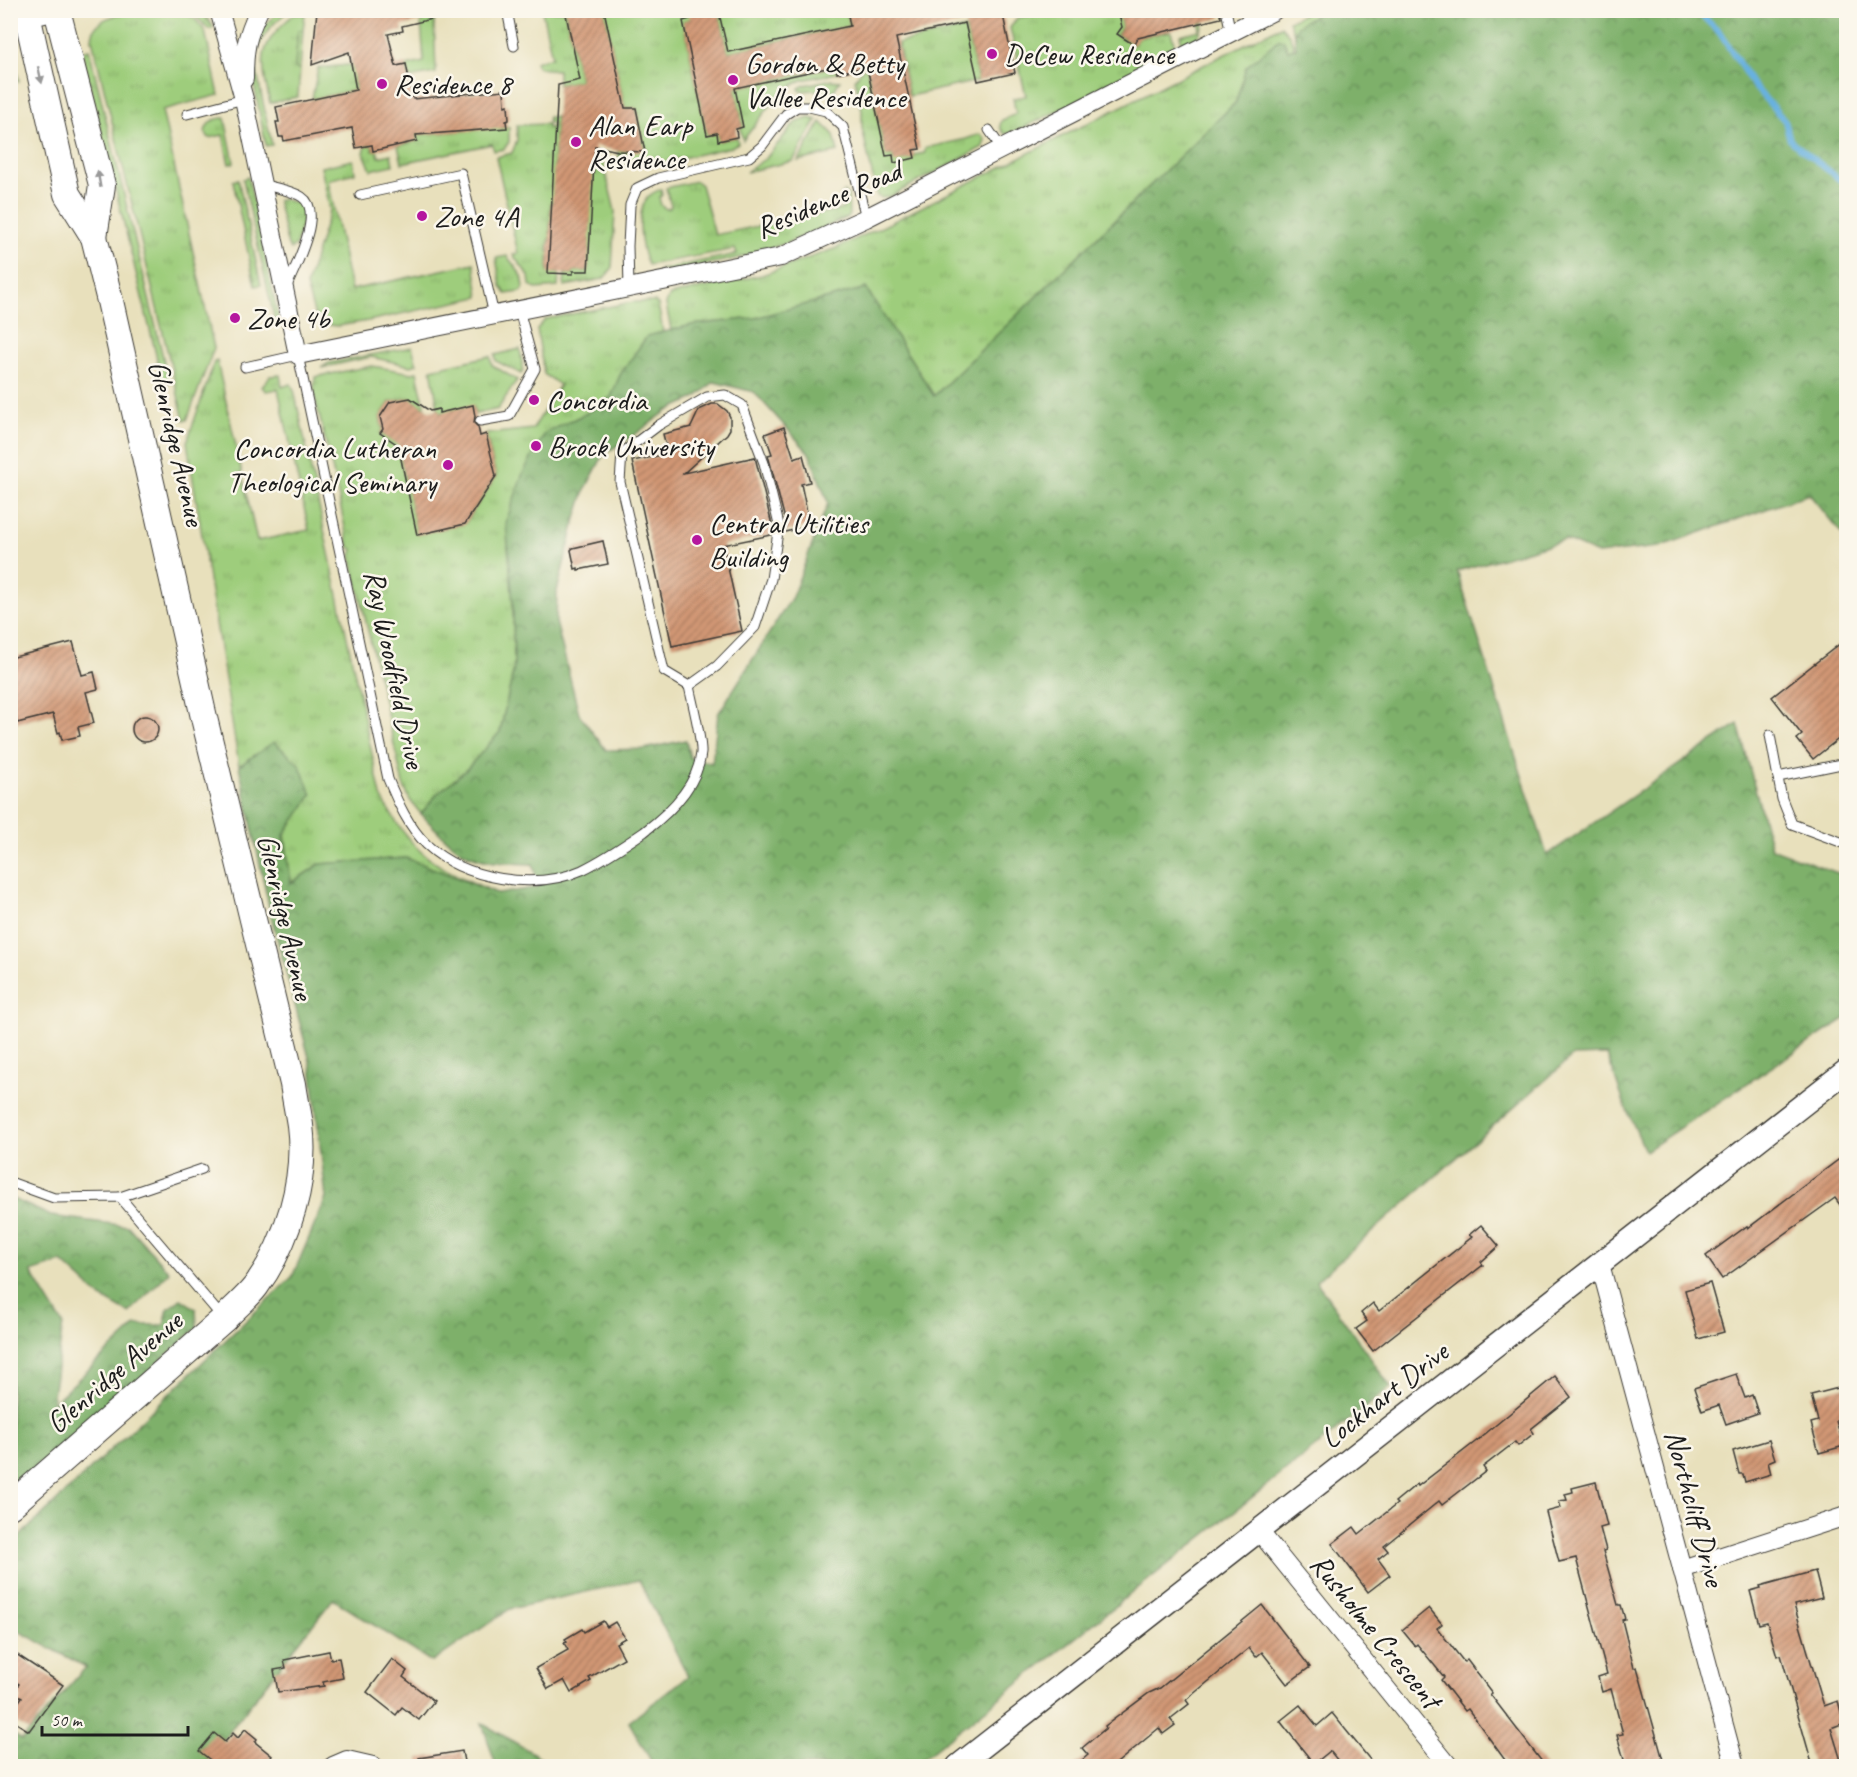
<svg xmlns="http://www.w3.org/2000/svg" width="1857" height="1777" viewBox="0 0 1857 1777" font-family="Caveat,sans-serif">
<style>
.grass{fill:url(#grass-tufts);stroke:#5d744c;stroke-width:1.5}
.forest{fill:url(#forest-crowns);stroke:#4d6644;stroke-width:1.5;fill-rule:evenodd}
.garden{fill:#9ecd7b;stroke:#5d744c;stroke-width:1.5}
.lines{fill:none;stroke-linecap:round;stroke-linejoin:round}
.stream{stroke:#68b1e0;stroke-width:6}
.building{fill:url(#building-hatch)}
.service-casing{stroke:#3b3934;stroke-width:11}
.minor-casing{stroke:#3b3934;stroke-width:20}
.tertiary-casing{stroke:#3b3934;stroke-width:25}
.secondary-casing{stroke:#3b3934;stroke-width:28}
.service{stroke:#fff;stroke-width:9}
.minor{stroke:#fff;stroke-width:18}
.tertiary{stroke:#fff;stroke-width:22}
.secondary{stroke:#fff;stroke-width:26}
.oneway{fill:#999}
.poi-dot{fill:#b5179e;stroke:#fbf7ec;stroke-width:2}
.labels{text-anchor:middle;dominant-baseline:central;stroke-width:5;stroke-linejoin:round;paint-order:stroke}
.poi-label{font-size:30px;fill:#1c1c1c;stroke:#fbf7ec;text-anchor:start}
.street-label{font-size:30px;fill:#1c1c1c;stroke:#fbf7ec}
</style>
<defs>
<pattern id="grass-tufts" width="24" height="20" patternUnits="userSpaceOnUse" patternTransform="scale(1.5)"><rect width="24" height="20" fill="#9ecd7b"/><path d="M3 7l-1-3M5 7V3M7 7l1-3M15 17l-1-3M17 17v-4M19 17l1-3" fill="none" stroke="#88af6a"/></pattern>
<pattern id="forest-crowns" width="20" height="18" patternUnits="userSpaceOnUse" patternTransform="scale(1.5)"><rect width="20" height="18" fill="#7eb06b"/><path d="M2 6a3 3 0 1 1 6 0M12 15a3 3 0 1 1 6 0" fill="none" stroke="#668e57"/></pattern>
<pattern id="building-hatch" width="6" height="6" patternUnits="userSpaceOnUse" patternTransform="scale(1.5)"><rect width="6" height="6" fill="#d19775"/><path d="M-1 1l2-2M0 6l6-6M5 7l2-2" fill="none" stroke="#a97a5f"/></pattern>
</defs>
<rect width="100%" height="100%" fill="#fbf7ec"/>
<filter id="ink" filterUnits="userSpaceOnUse"><feTurbulence type="fractalNoise" baseFrequency=".0167" numOctaves="2"/><feDisplacementMap in="SourceGraphic" scale="12" xChannelSelector="R" yChannelSelector="G"/><feConvolveMatrix kernelMatrix="1 2 1 2 8 2 1 2 1" color-interpolation-filters="sRGB"/></filter>
<filter id="wash" filterUnits="userSpaceOnUse"><feTurbulence type="fractalNoise" baseFrequency=".008" numOctaves="4" result="noise"/><feDisplacementMap in="SourceGraphic" scale="24" xChannelSelector="R" yChannelSelector="G"/><feGaussianBlur stdDeviation="1.35" result="paint"/><feColorMatrix in="noise" values="0 0 0 0 0 0 0 0 0 0 0 0 0 0 0 0 0 1.4 0 .05"/><feComposite in="paint" operator="in"/></filter>
<g filter="url(#wash)">
<rect width="100%" height="100%" fill="#e8e0bc"/>
<g class="grass">
<path d="M139 10 183 11 196 20 205 31 219 95 162 110 214 348 187 420H184L92 39C92 16 121 15 139 10Z"/>
<polygon points="191,11 201,11 213,26 212,29 208,29"/>
<path d="M279 11H289C275 21 264 32 258 49H252L259 32Z"/>
<path d="M542 11H565L580 80 558 85V70C550 69 538 71 535 62L552 57Z"/>
<polygon points="604,11 696,11 690,19 683,21 707,135 717,133 719,141 737,137 738,143 731,147 651,165 620,163 618,151 645,151 636,108 625,108"/>
<polygon points="716,11 847,11 850,26 728,52 719,13 716,13"/>
<path d="M1051 11H1118L1122 27 1117 34 1134 45 1138 38 1171 31 1176 52 1015 132 1005 134C1001 130 998 126 1002 120L1016 114 1013 98 1026 96 1010 28 1017 18Z"/>
<path d="M1310 11H1322C1311 18 1299 22 1294 34L1289 21Z"/>
<path d="M294 14H305L303 30H298L295 68 300 69 298 97 270 103C260 58 257 46 294 14Z"/>
<polygon points="1204,22 1197,39 1183,48 1180,35 1200,30 1199,23"/>
<polygon points="1281,26 1290,36 1294,48 1246,67 1236,102 934,396 866,288 755,318 692,325 671,330 666,304 670,295 762,275 834,249 884,226"/>
<polygon points="966,28 978,81 909,96 898,43"/>
<polygon points="89,49 169,382 161,384 162,379 84,60 83,51"/>
<polygon points="10,55 15,63 19,81 11,83"/>
<polygon points="357,64 359,76 354,78 356,90 312,99 318,68"/>
<polygon points="836,66 837,73 802,80 781,92 743,140 740,128 743,127 735,88"/>
<polygon points="864,67 867,67 886,156 893,155 894,162 914,158 914,155 925,153 925,148 966,139 980,134 985,139 983,147 891,196 883,198 877,196 862,128 862,110 855,79"/>
<polygon points="251,69 256,69 272,145 266,146"/>
<polygon points="828,80 840,81 832,93 816,90 800,91 799,88 805,85"/>
<polygon points="548,117 556,117 555,141 557,147 554,147 554,201 551,202 550,215 553,216 552,219 550,220 550,234 552,234 551,238 549,238 548,252 551,253 550,256 548,256 548,272 559,273 558,287 536,289 530,285 529,276 513,255 518,253 496,157 512,153 517,140 517,125 548,124 548,128 552,128 553,123 548,122"/>
<path d="M225 118 234 163 229 164 223 135 209 138 205 132C207 122 215 118 225 118Z"/>
<polygon points="809,118 817,120 793,161 746,172 766,158 795,123"/>
<polygon points="821,122 834,135 838,152 798,161"/>
<polygon points="509,127 509,142 504,149 494,151 492,144 402,163 398,146 417,141 416,135"/>
<polygon points="372,145 373,151 377,150 379,157 391,154 393,165 371,170 364,153 366,146"/>
<polygon points="353,160 355,173 328,180 351,290 474,263 479,297 368,321 338,326 329,325 315,316 306,286 330,210 321,167"/>
<polygon points="592,162 603,162 615,211 612,269 603,279 564,286 565,274 573,274 573,271 588,271"/>
<polygon points="248,177 279,320 275,322 243,179"/>
<polygon points="238,179 261,285 255,286 233,181"/>
<path d="M696 181 701 185 715 235 843 209 840 197 844 192 848 195 849 217 787 243 738 258 670 272 658 270 737 254 735 249 648 265C640 249 635 210 649 196 652 193 657 191 661 189L662 195 659 198 661 205 666 209 670 208 671 206 666 188Z"/>
<polygon points="283,199 301,205 305,212 296,245 291,249 288,246 278,203 278,200"/>
<polygon points="507,256 522,276 524,287 520,292 506,294 501,286 496,258"/>
<polygon points="633,302 655,302 658,304 663,332 647,337 620,375 611,397 587,413 545,433 513,605 514,668 500,732 466,770 437,794 421,814 410,800 403,784 351,556 353,549 349,547 336,484 315,398 314,389 315,377 372,366 412,373 417,372 425,408 410,398 390,402 380,417 383,430 380,433 401,446 400,454 417,534 465,524 496,476 486,434 533,429 560,385 544,374 537,329 546,319"/>
<polygon points="412,347 417,364 411,366 371,357 321,368 329,363"/>
<polygon points="520,349 523,370 521,374 496,361 495,355"/>
<polygon points="490,356 492,365 517,380 498,409 475,414 473,406 439,413 431,369"/>
<path d="M217 361 257 541 309 530 278 389 266 391 262 387 270 376 280 375 282 387 291 384 294 390 381 796C414 859 437 867 499 894L406 858 320 864 291 883 274 742 239 766 187 442 214 362Z"/>
</g>
<g class="forest">
<path d="M1322 11H1846V539L1809 494 1659 547 1598 554 1565 540 1457 571 1547 855 1738 724 1771 848 1846 876V1018L1645 1151 1624 1103 1607 1055 1573 1056 1316 1281 1391 1387 914 1766H654L629 1722 688 1676 639 1580 510 1609 432 1662 333 1599 238 1720 205 1766H11V1733L22 1740 86 1667 11 1627 10 1548 24 1532 292 1277 326 1198 311 1065 270 912 239 766 274 742 299 764 312 795 284 835 291 883 320 864 406 858 499 894 538 887 533 864C511 863 483 864 463 852 447 843 434 827 421 814L437 794 466 770 500 732 514 668 513 605 506 522 523 473 545 433 587 413 611 397 620 375 647 336 692 325 755 318 866 288 934 396 1236 102 1246 67 1278 40H1284L1288 50 1296 48C1291 21 1302 24 1322 11ZM714 382 754 392 809 453 828 503 792 597 718 714 712 763 690 758 686 740 644 749 606 750 579 714 556 622 557 591 574 525 585 490 604 454 633 436 667 411 695 398Z"/>
<polygon points="11,1198 51,1216 128,1226 169,1272 129,1313 99,1296 62,1262 31,1272 63,1324 52,1404 136,1325 164,1325 168,1309 181,1299 196,1309 197,1328 81,1432 11,1488"/>
<polygon points="482,1723 555,1766 496,1766"/>
</g>
<g class="garden">
<polygon points="434,19 436,73 409,78 406,66 424,62 421,22"/>
<polygon points="298,30 303,30 300,69 295,68"/>
</g>
<g class="lines">
<polyline class="stream" points="1696,10 1719,32 1753,85 1785,121 1790,140 1839,179 1846,183"/>
</g>
<g id="blocks">
<g class="building">
<polygon points="317,10 439,10 440,17 402,26 403,31 388,34 396,66 406,64 413,99 504,90 505,106 508,105 509,120 506,121 507,128 416,135 417,141 373,151 372,145 356,148 352,128 284,141 283,137 279,137 276,122 279,122 276,107 356,90 349,52 312,65"/>
<polygon points="565,10 604,10 625,108 636,108 645,152 618,151 595,146 588,271 573,271 573,274 548,273 558,85 580,80"/>
<polygon points="688,10 711,10 712,14 719,13 728,52 850,26 847,10 1002,10 1015,73 978,81 965,23 896,38 920,149 913,150 915,158 894,163 893,155 886,156 867,67 837,73 836,66 735,88 743,127 736,129 737,137 718,141 717,133 707,135 683,21 690,19"/>
<polygon points="1118,10 1219,10 1221,18 1138,38 1134,45 1117,34 1122,27"/>
<polygon points="410,398 430,411 439,409 439,413 473,405 475,416 474,423 478,427 480,436 486,434 496,476 465,524 417,535 398,445 380,433 383,429 380,417 390,402"/>
<polygon points="712,404 718,404 727,411 730,417 730,429 727,434 684,473 755,457 772,525 771,535 723,545 742,631 672,646 632,461 668,454 663,434 691,427 699,410"/>
<polygon points="784,427 794,458 803,455 810,482 801,484 810,526 785,532 786,523 768,455 772,454 765,434"/>
<polygon points="603,541 608,564 578,570 578,568 575,569 571,550 573,548"/>
<polygon points="1846,639 1846,733 1813,759 1797,739 1802,735 1772,697"/>
<polygon points="73,642 82,675 94,672 98,689 86,692 94,723 78,727 80,736 62,740 60,732 58,733 53,714 17,723 16,718 10,719 10,658"/>
<circle cx="145" cy="729" r="13"/>
<polygon points="1846,1154 1846,1213 1835,1198 1722,1279 1706,1256 1747,1226 1748,1228"/>
<polygon points="1481,1225 1499,1246 1481,1262 1483,1265 1373,1351 1356,1329 1367,1321 1361,1313 1373,1303 1379,1311 1472,1237 1469,1235"/>
<polygon points="1710,1283 1724,1332 1698,1339 1685,1290"/>
<polygon points="1736,1374 1745,1398 1752,1395 1758,1413 1726,1424 1719,1405 1702,1411 1694,1388"/>
<polygon points="1555,1376 1571,1397 1531,1429 1534,1433 1518,1446 1515,1442 1483,1467 1486,1471 1442,1505 1439,1501 1384,1546 1388,1551 1378,1559 1390,1575 1368,1592 1332,1544 1354,1527 1359,1534 1397,1504 1395,1502 1417,1484 1418,1486 1479,1439"/>
<polygon points="1846,1386 1846,1418 1836,1421 1844,1446 1819,1453 1811,1423 1818,1421 1811,1395"/>
<polygon points="1769,1440 1775,1459 1768,1462 1771,1474 1745,1482 1743,1474 1739,1474 1733,1451"/>
<polygon points="1596,1482 1607,1526 1600,1528 1606,1550 1603,1551 1618,1605 1621,1605 1625,1619 1622,1620 1634,1668 1637,1667 1665,1767 1626,1767 1617,1735 1623,1734 1611,1689 1602,1692 1598,1677 1607,1674 1576,1558 1559,1562 1546,1512 1561,1508 1559,1501 1567,1500 1565,1494 1573,1492 1572,1488"/>
<polygon points="1815,1571 1822,1598 1794,1605 1824,1706 1838,1701 1844,1723 1831,1728 1843,1767 1813,1767 1781,1655 1777,1656 1767,1622 1759,1624 1750,1591 1761,1588 1760,1586"/>
<polygon points="1262,1605 1310,1667 1287,1684 1262,1652 1256,1657 1249,1648 1186,1700 1189,1704 1170,1719 1175,1725 1163,1734 1159,1728 1112,1767 1074,1767 1088,1755 1082,1748 1106,1728 1105,1726 1149,1693 1160,1688"/>
<polygon points="1429,1608 1442,1624 1437,1628 1464,1662 1467,1660 1492,1693 1490,1694 1546,1767 1510,1767 1468,1709 1465,1711 1441,1680 1444,1677 1417,1644 1415,1646 1402,1630"/>
<polygon points="603,1621 607,1627 615,1622 625,1638 616,1643 624,1658 589,1678 591,1681 571,1693 564,1680 548,1689 536,1668 568,1650 564,1643 567,1642 565,1639 582,1629 584,1632"/>
<polygon points="10,1650 63,1685 29,1731 10,1719 10,1714 22,1697 13,1692 19,1684 10,1678"/>
<polygon points="329,1651 331,1659 339,1658 343,1678 323,1682 324,1686 278,1692 274,1670 286,1668 284,1660"/>
<polygon points="392,1659 407,1671 403,1677 434,1701 419,1720 402,1707 396,1715 367,1692"/>
<polygon points="1300,1705 1317,1726 1332,1713 1376,1767 1343,1767 1330,1751 1314,1764 1280,1721"/>
<polygon points="245,1729 257,1739 255,1742 272,1756 264,1767 219,1767 199,1751 214,1733 225,1742 233,1733 238,1738"/>
<polygon points="462,1751 465,1767 420,1767 419,1758"/>
</g>
</g>
</g>
<g filter="url(#ink)">
<use href="#blocks" fill-opacity="0" stroke="#3b3934" stroke-width="1.5"/>
<g class="lines">
<defs>
<g id="service">
<polyline points="507,10 514,46"/>
<polyline points="1226,10 1231,33"/>
<polyline points="187,114 244,99"/>
<polyline points="989,130 1002,149"/>
<path d="M262 184C274 188 292 190 302 197 325 212 294 269 286 288"/>
<polyline points="360,195 461,173 494,315"/>
<polyline points="629,288 628,246 630,205 637,188 658,178 749,157 762,146 786,114 797,107 809,107 826,111 843,127 866,218"/>
<path d="M245 367 298 355 388 779C398 803 408 826 427 845 465 880 535 891 582 870 603 860 625 845 644 832 669 813 698 786 701 753 702 739 692 701 689 686"/>
<polygon points="725,395 742,405 764,463 779,525 771,579 755,627 717,666 689,686 664,671 620,482 622,453 659,425 707,397"/>
<polyline points="480,421 509,416 535,369 519,310"/>
<polyline points="1770,735 1782,799 1792,824 1846,844"/>
<polyline points="1778,777 1846,763"/>
<polyline points="10,1182 54,1198 120,1197 222,1317"/>
<polyline points="120,1197 202,1169"/>
</g>
<g id="minor">
<polyline points="219,10 244,99 298,355 781,257 866,218 1275,10"/>
<polyline points="10,22 57,11"/>
<path d="M244 79C244 50 246 37 259 10"/>
<polyline points="1600,1264 1735,1766"/>
<polyline points="1259,1531 1449,1766"/>
<polyline points="1682,1569 1846,1516"/>
<polyline points="333,1766 347,1760 373,1766"/>
</g>
<polyline id="tertiary" points="958,1766 1846,1071"/>
<g id="secondary">
<polyline points="57,10 102,185 94,237"/>
<path d="M10 1506 224 1319C234 1308 247 1298 256 1286 288 1242 307 1179 300 1125 298 1112 295 1098 293 1084L205 722 110 301 94 237 67 194 26 10"/>
</g>
</defs>
<use href="#service" class="service-casing"/>
<use href="#minor" class="minor-casing"/>
<use href="#tertiary" class="tertiary-casing"/>
<use href="#secondary" class="secondary-casing"/>
<use href="#service" class="service"/>
<use href="#minor" class="minor"/>
<use href="#tertiary" class="tertiary"/>
<use href="#secondary" class="secondary"/>
</g>
<defs><path id="oneway-solid" d="M-6-.8H1V-3.2L6.5 0L1 3.2V.8H-6Z" transform="scale(1.5)"/></defs>
<g class="oneway">
<use href="#oneway-solid" transform="translate(40 75) rotate(77)"/>
<use href="#oneway-solid" transform="translate(99 179) rotate(-100)"/>
</g>
</g>
<g class="poi-dot">
<circle cx="992" cy="54" r="6"/>
<circle cx="733" cy="80" r="6"/>
<circle cx="382" cy="84" r="6"/>
<circle cx="576" cy="142" r="6"/>
<circle cx="422" cy="216" r="6"/>
<circle cx="235" cy="318" r="6"/>
<circle cx="534" cy="400" r="6"/>
<circle cx="536" cy="446" r="6"/>
<circle cx="448" cy="465" r="6"/>
<circle cx="697" cy="540" r="6"/>
</g>
<g class="labels">
<g class="poi-label">
<text x="1004" y="54">DeCew Residence</text>
<text x="745" y="63">Gordon &amp; Betty<tspan x="745" dy="34">Vallee Residence</tspan></text>
<text x="394" y="84">Residence 8</text>
<text x="588" y="125">Alan Earp<tspan x="588" dy="34">Residence</tspan></text>
<text x="434" y="216">Zone 4A</text>
<text x="247" y="318">Zone 4b</text>
<text x="546" y="400">Concordia</text>
<text x="548" y="446">Brock University</text>
<text x="436" y="448" text-anchor="end">Concordia Lutheran<tspan x="436" dy="34">Theological Seminary</tspan></text>
<text x="709" y="523">Central Utilities<tspan x="709" dy="34">Building</tspan></text>
</g>
<g class="street-label">
<text transform="translate(828 199) rotate(-23)">Residence Road</text>
<text transform="translate(177 443) rotate(77)">Glenridge Avenue</text>
<text transform="translate(395 669) rotate(78)">Ray Woodfield Drive</text>
<text transform="translate(286 917) rotate(77)">Glenridge Avenue</text>
<text transform="translate(114 1372) rotate(-41)">Glenridge Avenue</text>
<text transform="translate(1384 1395) rotate(-38)">Lockhart Drive</text>
<text transform="translate(1695 1508) rotate(75)">Northcliff Drive</text>
<text transform="translate(1376 1631) rotate(51)">Rusholme Crescent</text>
</g>
</g>
<rect width="1857" height="1777" fill="none" stroke="#fbf7ec" stroke-width="36"/>
<path d="M42 1726v9h146v-9" fill="none" stroke="#1c1c1c" stroke-width="3"/>
<text x="51" y="1726" font-size="18" fill="#1c1c1c" stroke="#fbf7ec" stroke-width="4.5" paint-order="stroke">50 m</text>
</svg>
